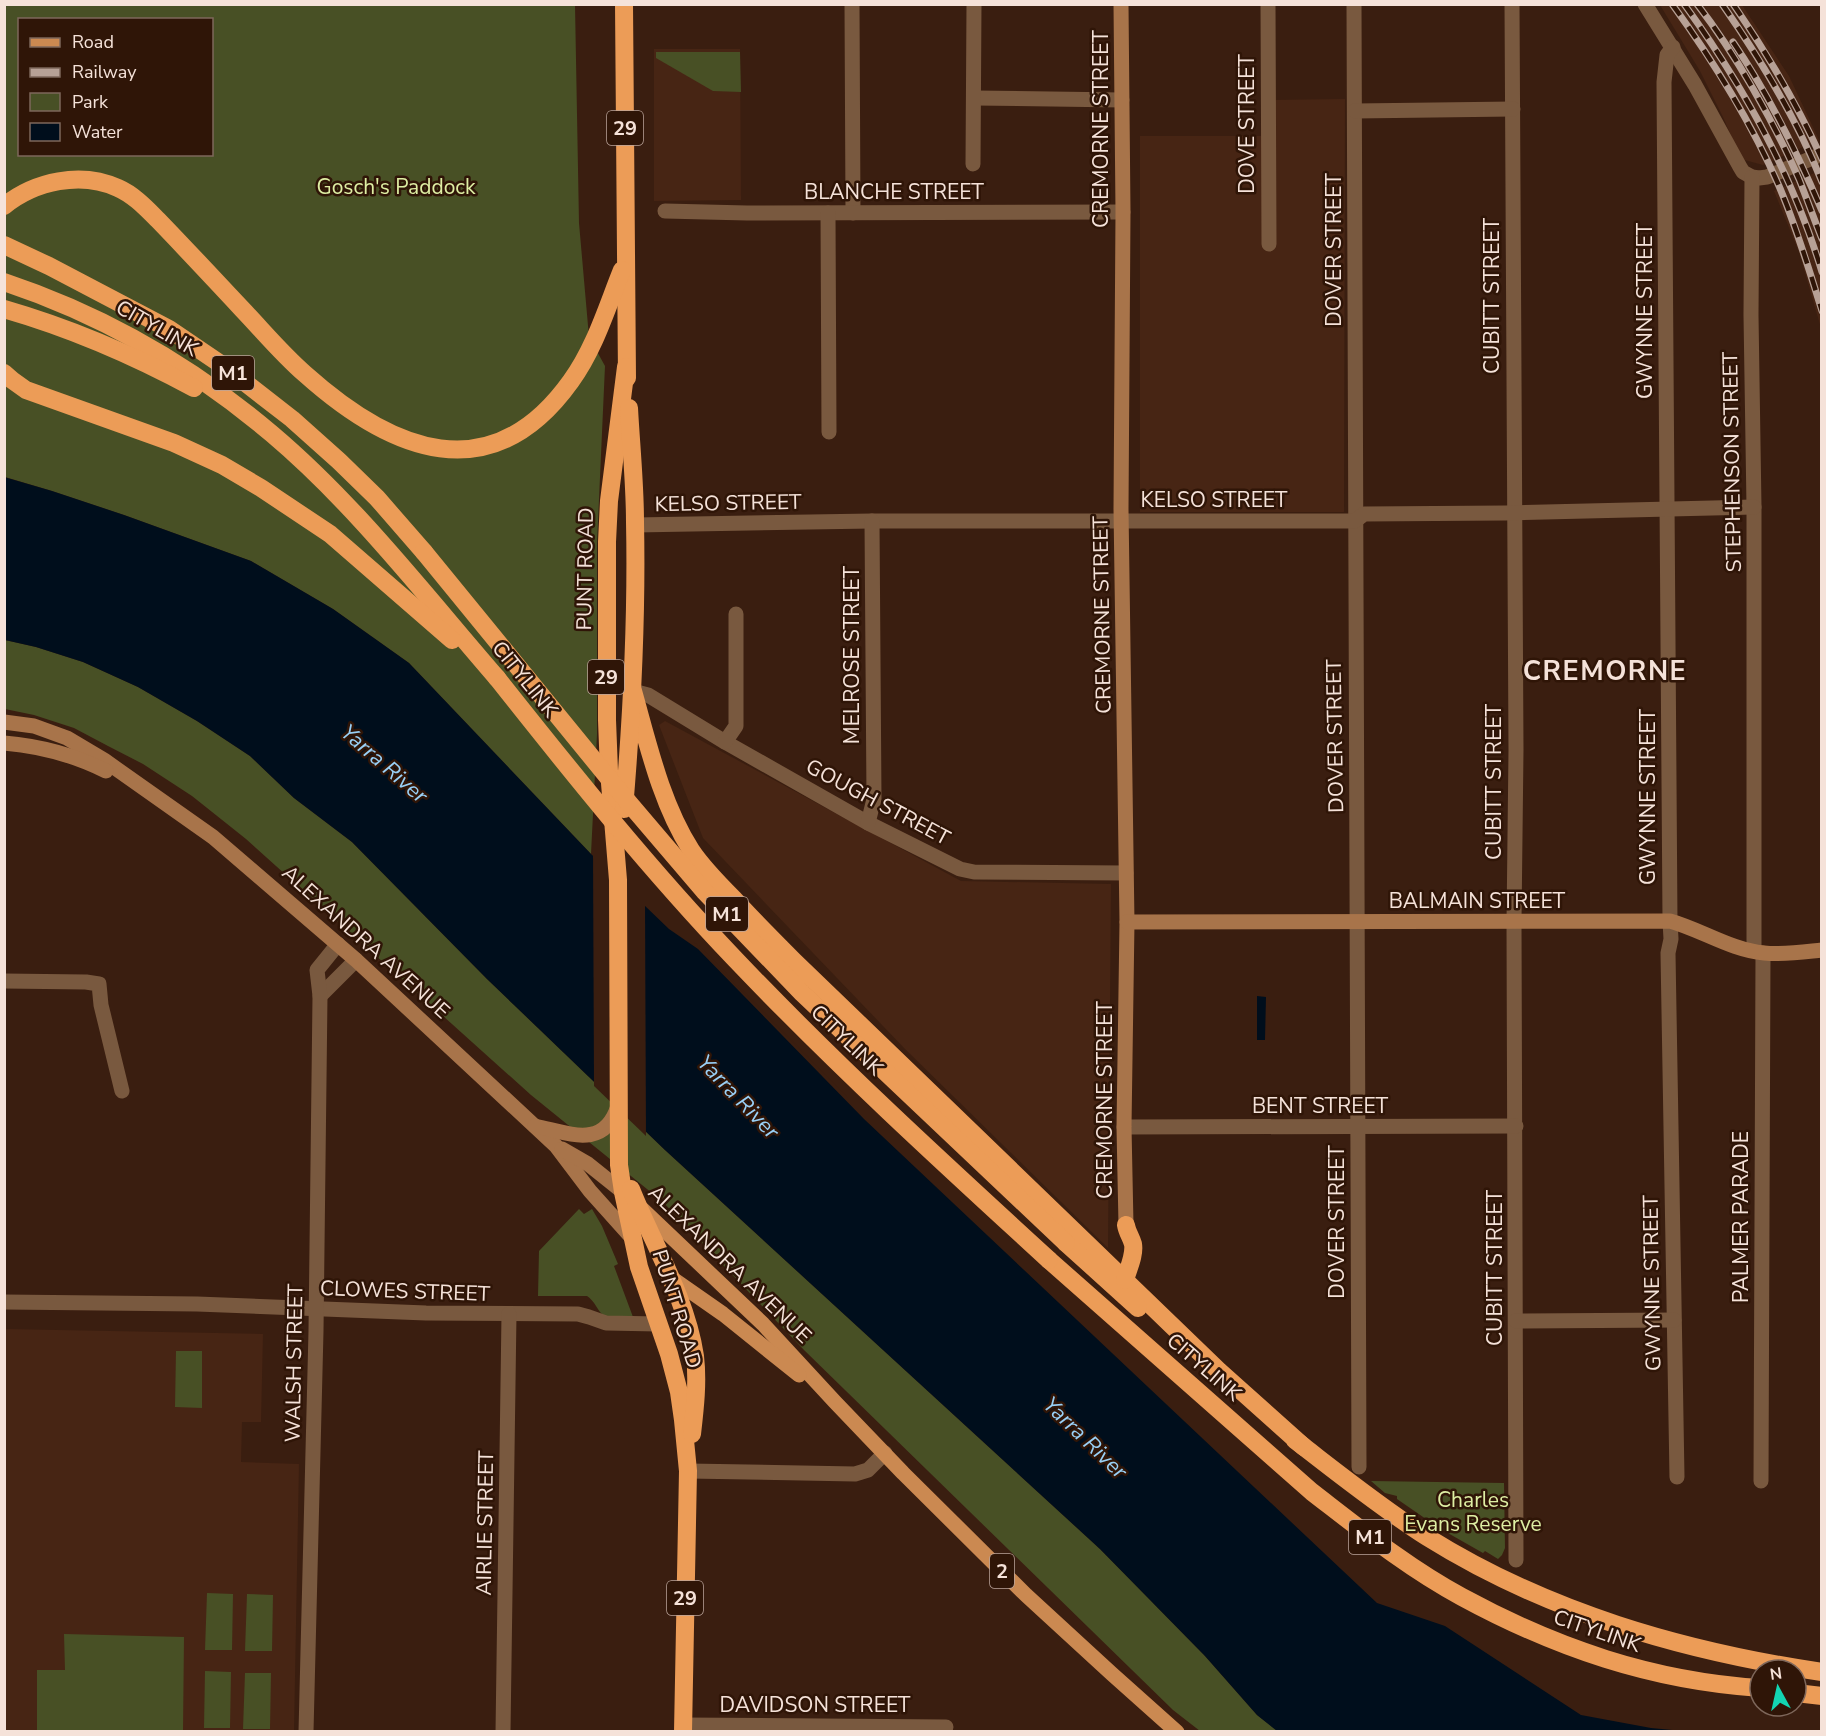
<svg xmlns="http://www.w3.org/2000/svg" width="1826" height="1736" viewBox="0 0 1826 1736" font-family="'Nunito Sans',sans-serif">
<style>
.built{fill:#472514}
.green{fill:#485025;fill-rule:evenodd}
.water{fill:#000e1c}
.pier{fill:#3a1e10}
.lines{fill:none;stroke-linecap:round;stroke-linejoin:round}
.street{stroke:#79593f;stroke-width:15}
.secondary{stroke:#a8744a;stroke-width:15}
.primary{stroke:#cb8951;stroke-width:15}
.highway{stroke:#ec9c57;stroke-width:18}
.rail-casing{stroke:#b7a196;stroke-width:7}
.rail{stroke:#2f1507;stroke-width:4.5;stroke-dasharray:14;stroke-linecap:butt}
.highway-bridge{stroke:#ec9c57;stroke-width:18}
.labels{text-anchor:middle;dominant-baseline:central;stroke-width:5;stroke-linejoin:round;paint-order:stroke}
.shield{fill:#2f1507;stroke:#baa49a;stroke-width:1.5}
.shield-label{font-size:20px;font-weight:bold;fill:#f5e2d9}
.street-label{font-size:21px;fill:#f5e2d9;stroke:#2f1507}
.park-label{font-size:21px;fill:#deeea3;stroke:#2f1507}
.water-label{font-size:22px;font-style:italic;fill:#99d0f6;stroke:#2f1507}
.district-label{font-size:27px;font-weight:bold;letter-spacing:1.5px;fill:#f5e2d9;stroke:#2f1507}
</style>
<rect width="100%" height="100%" fill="#3a1e10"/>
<g class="built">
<polygon points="1660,5 1742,5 1789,76 1819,140 1763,165 1741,159 1723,117 1700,71"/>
<polygon points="654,49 740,49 741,200 654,201"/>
<polygon points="1345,99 1344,512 1140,512 1140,136 1261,136 1261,100"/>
<polygon points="1821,170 1821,328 1799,252 1774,191"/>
<polygon points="665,721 961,881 1111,884 1108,1248 905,1049 703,838 659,725"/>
<polygon points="5,1329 263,1334 261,1422 242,1422 241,1462 299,1464 294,1731 5,1732"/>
</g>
<g class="green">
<path d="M4 5H575L579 223 589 337 605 366 597 544V734L591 854 409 663 333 609 251 561 124 515 52 491 5 477ZM20 20H212V154H20Z"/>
<polygon points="656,52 740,52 741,92 713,91 656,58"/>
<polygon points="5,640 36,647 83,662 138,687 197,721 250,756 294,798 352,842 487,979 665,1150 1100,1549 1205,1656 1257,1715 1278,1731 1200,1731 1173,1710 804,1350 663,1202 531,1095 246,839 192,796 143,764 108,746 74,728 34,715 5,709"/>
<path d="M579 1209 584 1214 592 1209 602 1226 618 1264 614 1266 633 1317C624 1317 606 1320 600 1312 595 1305 594 1301 587 1296H538L539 1251Z"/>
<polygon points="176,1351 202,1351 202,1408 175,1407"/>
<polygon points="1371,1481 1504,1483 1505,1548 1502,1555 1498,1559 1485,1551 1483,1553 1439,1528 1397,1499 1397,1496 1385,1493"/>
<polygon points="207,1593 233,1594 232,1650 205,1650"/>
<polygon points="247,1594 273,1595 272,1651 245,1651"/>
<polygon points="64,1634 184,1637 183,1731 37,1731 37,1670 65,1670"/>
<polygon points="205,1671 231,1672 230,1728 204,1728"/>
<polygon points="245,1673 271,1673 270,1729 243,1729"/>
</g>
<g class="water">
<polygon points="4,477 52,491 124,515 251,561 333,609 409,663 591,854 669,929 698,949 864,1119 1377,1603 1445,1626 1581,1715 1651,1728 1683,1731 1277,1731 1257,1715 1205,1656 1100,1549 665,1150 487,979 352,842 294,798 250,756 197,721 138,687 83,662 36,647 5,640"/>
<polygon points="1257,996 1266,997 1265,1040 1257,1040"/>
</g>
<g class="pier">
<polygon points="593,851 645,901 646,1136 594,1086"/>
<polygon points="693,942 701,947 850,1100 827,1077"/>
</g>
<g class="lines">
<g class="street">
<polyline points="852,4 853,213"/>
<polyline points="1268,4 1269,244"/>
<polyline points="1354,4 1359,1467"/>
<polyline points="1512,4 1516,750 1514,922 1516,1560"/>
<polyline points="1645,4 1695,85 1740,167 1743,172 1752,177 1759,178 1767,177 1822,154"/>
<polyline points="1673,47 1667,55 1664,82 1670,921 1671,939 1668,953 1677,1477"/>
<polyline points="974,98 1122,100"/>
<polyline points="1355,111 1513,109"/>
<polyline points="973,164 974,4"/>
<polyline points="1752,177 1751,315 1754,507 1754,950"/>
<polyline points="665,211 747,213 1123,212"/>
<polyline points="828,213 829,432"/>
<polyline points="635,525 872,521 1355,521 1364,514 1505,513 1754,507"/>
<polyline points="633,691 648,695 725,742 868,823 960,869 974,872 1126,873"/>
<polyline points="725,742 736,726 736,614"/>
<polyline points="868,823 874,799 872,521"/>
<polyline points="4,981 86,982 99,984 101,1005 122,1091"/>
<polyline points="320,996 356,960"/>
<polyline points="1124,1127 1516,1126"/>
<polyline points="4,1302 197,1304 426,1313 578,1314 589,1317 606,1323 658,1324"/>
<polyline points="1516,1321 1674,1320"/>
<polyline points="688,1471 855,1474 868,1470 885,1453"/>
<polyline points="1761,1481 1763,953"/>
<polyline points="683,1725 946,1727"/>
<polyline points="306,1732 316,1331 320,996 317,970 338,944"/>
<polyline points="503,1732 509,1314"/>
</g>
<g class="secondary">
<polyline points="1121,4 1123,212 1121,509 1127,922 1124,1127 1126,1225"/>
<polyline points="4,722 34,726 67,738 104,760 213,837 356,960 556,1146 590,1191 633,1239"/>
<path d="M4 743C40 746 74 755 106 771"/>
<path d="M1127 922 1670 921C1702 930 1731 950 1764 953 1784 955 1803 952 1822 950"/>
<path d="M535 1126C569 1133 604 1150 618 1106"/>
<polyline points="562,1149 588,1164 623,1192"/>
</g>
<g class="primary">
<polyline points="642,1209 763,1324 835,1402 903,1473 1026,1595 1112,1674 1177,1732"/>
<polyline points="670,1277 723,1314 799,1375"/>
</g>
<g class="highway">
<polyline points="624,4 627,378"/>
<path d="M4 206C35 181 81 171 118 188 134 195 146 208 158 220 186 249 214 279 242 309 263 331 282 354 305 374 391 451 491 493 571 381 595 348 607 307 622 270"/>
<polyline points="4,245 49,266 169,329 225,367 292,419 339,461 377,498 424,552"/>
<path d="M4 282C103 315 193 367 272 434 356 505 425 595 497 678"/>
<path d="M4 309C70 328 133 355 194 388"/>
<polyline points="626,367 609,501 607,542 607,720 609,771 618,880 619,1165 623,1192 639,1267 669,1354 679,1392 683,1420 688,1471 683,1732"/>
<polyline points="4,373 12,380 26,390 174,443 222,465 261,488 330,534 452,640"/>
<path d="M633 691C648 744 661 803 691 850 703 868 718 883 733 898 753 920 773 940 794 961L1219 1371 1304 1447"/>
<path d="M624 809C632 714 637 618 635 522 635 484 631 446 629 408"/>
<path d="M631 1189C653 1244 686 1297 695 1356 698 1382 695 1408 692 1434"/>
<polyline points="1066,1243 1138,1308"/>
<path d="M1049 1260 1312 1492C1360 1529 1408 1568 1462 1597 1556 1648 1652 1681 1760 1688"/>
<path d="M1125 1280C1128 1269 1135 1255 1133 1244 1131 1237 1127 1232 1126 1225"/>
<path d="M1295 1440C1338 1473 1380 1507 1427 1537 1547 1612 1682 1651 1822 1672"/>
<polyline points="1796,1693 1822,1696"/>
</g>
<defs>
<g id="rail">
<path d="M1672 4C1712 59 1752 124 1779 186 1796 226 1809 269 1822 311"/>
<path d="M1684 4C1743 85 1793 176 1822 272"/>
<path d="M1697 4C1735 53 1774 122 1799 179 1807 199 1814 219 1822 239"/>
<path d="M1722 4C1761 60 1797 119 1822 182"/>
<path d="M1733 4C1767 53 1797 104 1822 159"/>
<path d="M1733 42C1769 95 1797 152 1822 211"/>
</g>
</defs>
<use href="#rail" class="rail-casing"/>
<use href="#rail" class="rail"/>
<g class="highway-bridge">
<polyline points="424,552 629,803 704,891 802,993 1066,1243"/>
<path d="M497 678C573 774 650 870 735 959 835 1064 942 1162 1049 1260"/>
</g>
</g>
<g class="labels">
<g class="shield">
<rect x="607" y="111" width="36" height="34" rx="4.5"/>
<rect x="212" y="356" width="42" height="34" rx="4.5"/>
<rect x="588" y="660" width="36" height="34" rx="4.5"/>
<rect x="706" y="897" width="42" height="34" rx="4.5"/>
<rect x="1349" y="1520" width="42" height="34" rx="4.5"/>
<rect x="990" y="1554" width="24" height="34" rx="4.5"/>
<rect x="667" y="1581" width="36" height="34" rx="4.5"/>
</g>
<g class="shield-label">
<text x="625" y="128">29</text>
<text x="233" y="373">M1</text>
<text x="606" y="677">29</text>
<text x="727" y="914">M1</text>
<text x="1370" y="1537">M1</text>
<text x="1002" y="1571">2</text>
<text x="685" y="1598">29</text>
</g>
<g class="street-label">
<text transform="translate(1247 124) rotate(-90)">DOVE STREET</text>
<text transform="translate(1101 129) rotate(-90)">CREMORNE STREET</text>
<text x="894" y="192">BLANCHE STREET</text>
<text transform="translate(1334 250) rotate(-90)">DOVER STREET</text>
<text transform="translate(1492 296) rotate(-90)">CUBITT STREET</text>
<text transform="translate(1645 311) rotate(-90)">GWYNNE STREET</text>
<text transform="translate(157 328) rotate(30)">CITYLINK</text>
<text transform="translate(1732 462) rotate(-91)">STEPHENSON STREET</text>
<text x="1214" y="500">KELSO STREET</text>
<text transform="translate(728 503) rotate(-1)">KELSO STREET</text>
<text transform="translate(585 569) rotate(-89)">PUNT ROAD</text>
<text transform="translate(1102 615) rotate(-91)">CREMORNE STREET</text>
<text transform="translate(852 655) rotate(-90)">MELROSE STREET</text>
<text transform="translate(525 679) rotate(51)">CITYLINK</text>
<text transform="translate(1335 736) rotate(-91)">DOVER STREET</text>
<text transform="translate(1494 782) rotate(-90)">CUBITT STREET</text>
<text transform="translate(1648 797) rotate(-90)">GWYNNE STREET</text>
<text transform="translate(878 802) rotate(28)">GOUGH STREET</text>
<text x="1477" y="901">BALMAIN STREET</text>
<text transform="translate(366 942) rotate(42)">ALEXANDRA AVENUE</text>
<text transform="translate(847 1040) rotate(44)">CITYLINK</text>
<text transform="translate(1105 1100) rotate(-90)">CREMORNE STREET</text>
<text x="1320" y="1106">BENT STREET</text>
<text transform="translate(1741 1217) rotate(-90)">PALMER PARADE</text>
<text transform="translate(1337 1222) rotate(-90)">DOVER STREET</text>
<text transform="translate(730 1264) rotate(44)">ALEXANDRA AVENUE</text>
<text transform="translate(1495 1268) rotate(-90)">CUBITT STREET</text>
<text transform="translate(1652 1283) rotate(-91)">GWYNNE STREET</text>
<text transform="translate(405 1291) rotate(2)">CLOWES STREET</text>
<text transform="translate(677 1309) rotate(73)">PUNT ROAD</text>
<text transform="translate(294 1363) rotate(-89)">WALSH STREET</text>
<text transform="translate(1204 1367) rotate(41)">CITYLINK</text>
<text transform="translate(485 1523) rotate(-89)">AIRLIE STREET</text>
<text transform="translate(1597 1631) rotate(19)">CITYLINK</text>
<text x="815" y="1705">DAVIDSON STREET</text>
</g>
<g class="park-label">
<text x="396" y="187">Gosch's Paddock</text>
<text x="1473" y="1500">Charles<tspan x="1473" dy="24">Evans Reserve</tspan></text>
</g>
<g class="water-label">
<text transform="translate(384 764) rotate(41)">Yarra River</text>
<text transform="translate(738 1097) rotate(46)">Yarra River</text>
<text transform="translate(1085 1438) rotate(44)">Yarra River</text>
</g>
<g class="district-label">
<text x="1605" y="671">CREMORNE</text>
</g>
</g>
<rect width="1826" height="1736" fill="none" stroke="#f5e2d9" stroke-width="12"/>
<rect x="18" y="18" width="195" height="138" fill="#2f1507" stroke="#7e675b" stroke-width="1.5"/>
<rect x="30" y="38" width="30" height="9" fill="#cb8951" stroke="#7e675b" stroke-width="1.5"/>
<text x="72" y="48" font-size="18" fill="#f5e2d9">Road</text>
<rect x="30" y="68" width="30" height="9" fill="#b7a196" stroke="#7e675b" stroke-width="1.5"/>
<text x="72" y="78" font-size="18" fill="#f5e2d9">Railway</text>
<rect x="30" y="93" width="30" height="18" fill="#485025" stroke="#7e675b" stroke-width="1.5"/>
<text x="72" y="108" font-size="18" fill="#f5e2d9">Park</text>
<rect x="30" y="123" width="30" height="18" fill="#000e1c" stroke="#7e675b" stroke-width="1.5"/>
<text x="72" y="138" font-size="18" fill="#f5e2d9">Water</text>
<g transform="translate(1778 1688) rotate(352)"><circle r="28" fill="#2f1507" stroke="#7e675b" stroke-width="1.5"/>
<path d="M0-4.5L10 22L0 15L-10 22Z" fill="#13d5b3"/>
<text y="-9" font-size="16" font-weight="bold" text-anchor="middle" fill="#f5e2d9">N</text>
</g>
</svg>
